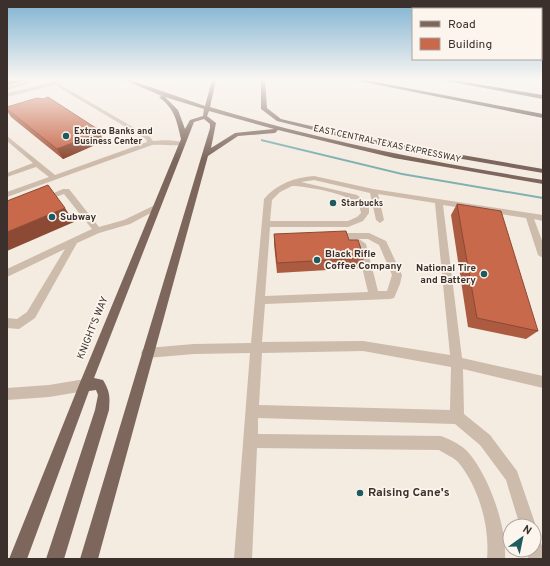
<svg xmlns="http://www.w3.org/2000/svg" width="550" height="566" viewBox="0 0 550 566" font-family="Overpass,sans-serif">
<style>
.lines{fill:none;stroke-linecap:round;stroke-linejoin:round}
.stream{fill:#7fb0b2;fill-rule:evenodd}
.minor{fill:#cdbbac;fill-rule:evenodd}
.major{fill:#7d675c;fill-rule:evenodd}
.highway{fill:#5c4a42;fill-rule:evenodd}
.wall{fill:#ac5a40}
.shaded-wall{fill:#8c4a34}
.building{fill:#c8694b;stroke:#8c4a34}
.poi-dot{fill:#1f5a5e;stroke:#fbf5ee;stroke-width:1.5}
.labels{text-anchor:middle;dominant-baseline:central;stroke-width:3.5;stroke-linejoin:round;paint-order:stroke}
.far-poi-label{font-size:9px;font-weight:bold;fill:#3b302b;stroke:#fbf5ee;text-anchor:start}
.far-street-label{font-size:9px;fill:#3b302b;stroke:#fbf5ee}
.poi-label{font-size:10px;font-weight:bold;fill:#3b302b;stroke:#fbf5ee;text-anchor:start}
.street-label{font-size:10px;fill:#3b302b;stroke:#fbf5ee}
.near-poi-label{font-size:12px;font-weight:bold;fill:#3b302b;stroke:#fbf5ee;text-anchor:start}
</style>
<rect width="100%" height="100%" fill="#f4ebe1"/>
<g class="lines">
<polygon class="stream" points="261,139 402,173 543,197 543,199 402,175 261,141"/>
<g class="minor">
<path d="M63 80H70L59 84 150 137 153 141C162 140 177 139 185 144 180 147 160 144 152 145L7 197V192L49 177 36 167 7 177V173L33 163 7 141V136L55 175 147 142 146 139 55 85 7 97V93Z"/>
<polygon points="28,81 30,83 7,90 7,86"/>
<path d="M314 176 373 189 543 215V221L534 219 543 243V258L538 255 526 218 443 205 462 358 543 376V388L463 369 464 414 490 435 517 471 536 526 534 531V526H520L506 480 480 445 455 424 258 418V434L441 436C449 439 462 445 468 452 489 476 507 527 505 559H487C490 527 479 487 458 462 453 457 445 454 439 450L257 448 252 559H234L250 353 194 354 147 358 143 357 141 353 143 349 147 348 194 344 251 343 264 199C276 184 296 177 314 176ZM314 180 370 193 376 220 380 223 384 220 378 194 435 203 450 355 363 341 262 342 265 304 390 299 394 298 400 284 402 275 386 241 369 233H335L331 236 332 238 345 239 357 246 368 292 265 296 270 227H348L363 221 369 213V207L366 202 357 195 301 182ZM292 186C306 186 349 194 359 204L361 213 357 217 348 221H270L272 200 280 192ZM359 239H368L379 245 392 275 387 291H378L366 244ZM363 351 451 367 450 410 259 405 262 353Z"/>
<polygon points="63,189 69,189 99,227 124,220 153,206 156,205 160,208 130,224 99,233 77,243 35,318 19,329 7,328 7,318 17,319 27,312 65,249 7,277 7,269 92,229 64,194 44,201 40,199"/>
<polygon points="85,379 89,381 91,385 89,389 85,391 49,397 7,400 7,388 49,385"/>
<polygon points="534,538 540,540 543,549 543,559 528,559 527,550 534,550"/>
</g>
<g class="major">
<path d="M124 80H130L205 106 212 80H216L210 107C319 140 430 162 543 180V184L394 158 278 130 275 133 238 136 208 156 98 559H80L210 128V124L204 119 194 122 94 378 103 380C110 392 110 396 109 410L64 559H46L95 410 98 395 96 390 89 391 27 559H9L79 385 181 139C177 122 175 109 160 98L159 97 162 96ZM165 97 204 109 203 116 190 120 185 129 178 110ZM209 111 274 129 235 133 211 148 216 123 207 116Z"/>
<polygon points="261,80 265,80 267,108 281,119 358,137 543,169 543,173 358,141 277,121 261,109"/>
</g>
<g class="highway">
<polygon points="354,80 365,80 543,114 543,118"/>
<polygon points="441,80 453,80 543,95 543,99"/>
</g>
</g>
<g class="wall">
<polygon points="7,107 103,140 94,143 95,145 63,159 11,117 7,111"/>
<polygon points="457,204 538,331 526,339 468,327 451,215"/>
<polygon points="274,234 349,240 364,258 361,268 277,273 274,244"/>
</g>
<g class="shaded-wall">
<polygon points="7,80 28,80 7,85"/>
<polygon points="99,130 103,140 94,143 95,145 63,159 57,149 88,134"/>
<polygon points="65,208 74,222 7,251 7,232"/>
</g>
<g class="building">
<polygon points="48,97 99,130 88,134 90,136 57,149 7,109 7,107 37,98 43,99"/>
<polygon points="48,185 65,208 7,232 7,201"/>
<polygon points="457,204 501,211 538,331 477,318"/>
<polygon points="346,231 349,240 358,240 364,258 277,263 274,234"/>
</g>
<linearGradient id="sky" x2="0" y2="1"><stop stop-color="#7eb2d2"/><stop offset="0.5" stop-color="#faf6f2"/><stop offset="1" stop-color="#faf6f2" stop-opacity="0"/></linearGradient>
<rect width="550" height="159" fill="url(#sky)"/>
<g class="poi-dot">
<circle cx="66" cy="136" r="4"/>
<circle cx="333" cy="203" r="4"/>
<circle cx="52" cy="217" r="4"/>
<circle cx="317" cy="260" r="4"/>
<circle cx="484" cy="274" r="4"/>
<circle cx="360" cy="493" r="4"/>
</g>
<g class="labels">
<g class="far-poi-label">
<text x="74" y="131">Extraco Banks and<tspan x="74" dy="10">Business Center</tspan></text>
<text x="341" y="203">Starbucks</text>
</g>
<g class="far-street-label">
<text transform="translate(387 144) rotate(12)">EAST CENTRAL TEXAS EXPRESSWAY</text>
</g>
<g class="poi-label">
<text x="60" y="217">Subway</text>
<text x="325" y="254">Black Rifle<tspan x="325" dy="12">Coffee Company</tspan></text>
<text x="476" y="268" text-anchor="end">National Tire<tspan x="476" dy="12">and Battery</tspan></text>
</g>
<g class="street-label">
<text transform="translate(93 328) rotate(-68)">KNIGHT'S WAY</text>
</g>
<g class="near-poi-label">
<text x="368" y="493">Raising Cane's</text>
</g>
</g>
<rect width="550" height="566" fill="none" stroke="#3b302b" stroke-width="16"/>
<rect x="412" y="8" width="130" height="52" fill="#fbf5ee" stroke="#aea6a0"/>
<rect x="420" y="21" width="20" height="6" fill="#7d675c" stroke="#aea6a0"/>
<text x="448" y="28" font-size="12" fill="#3b302b">Road</text>
<rect x="420" y="38" width="20" height="12" fill="#c8694b" stroke="#aea6a0"/>
<text x="448" y="48" font-size="12" fill="#3b302b">Building</text>
<g transform="translate(522 538) rotate(33)"><circle r="19" fill="#fbf5ee" stroke="#aea6a0"/>
<path d="M0-3L7 15L0 10L-7 15Z" fill="#1f5a5e"/>
<text y="-6" font-size="11" font-weight="bold" text-anchor="middle" fill="#3b302b">N</text>
</g>
</svg>
